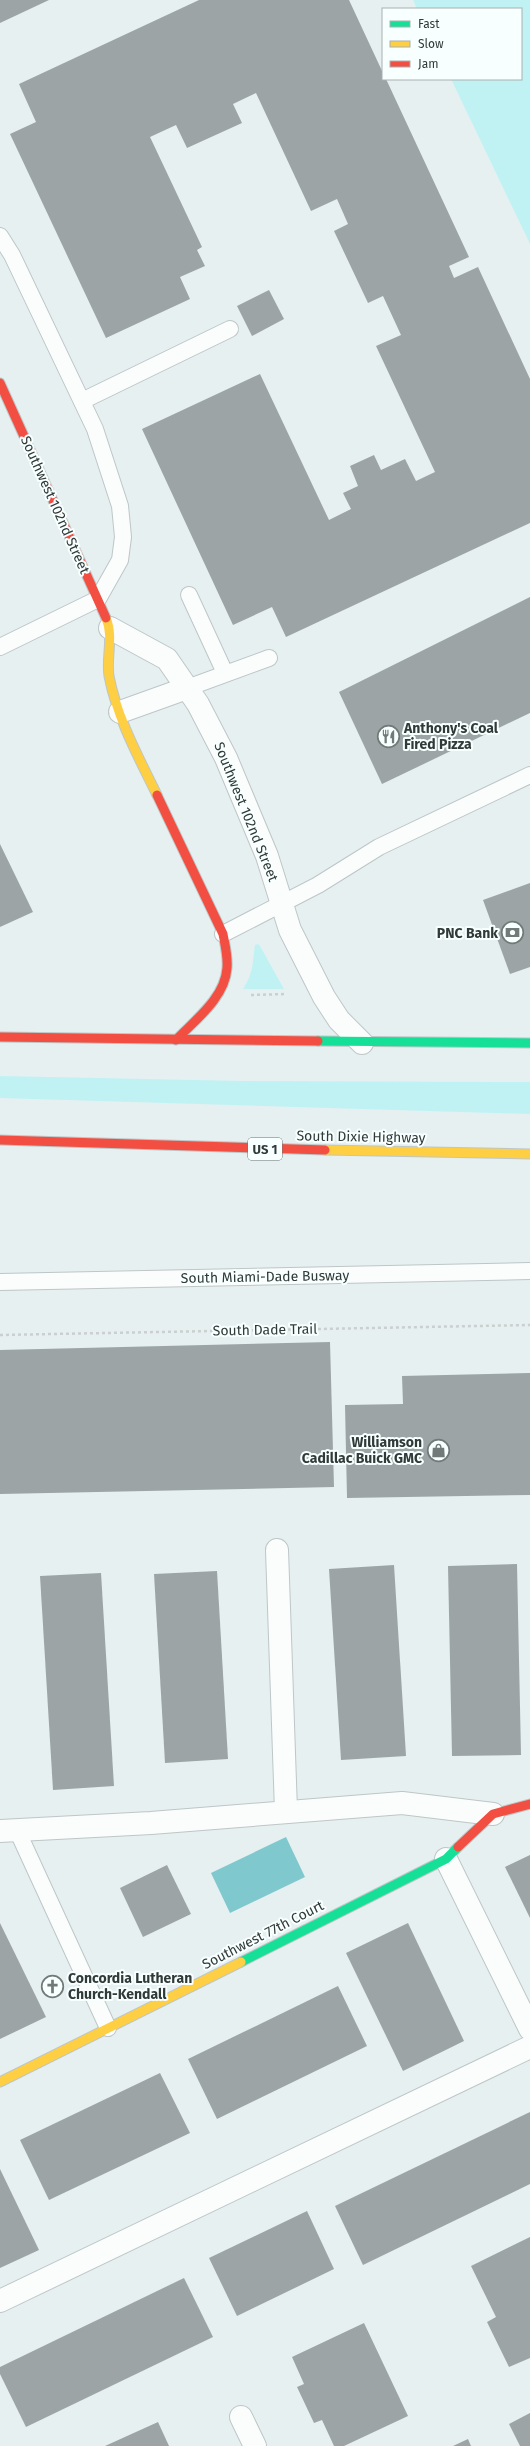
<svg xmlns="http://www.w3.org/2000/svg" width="530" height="2446" viewBox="0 0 530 2446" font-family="'Fira Sans',sans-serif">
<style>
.green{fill:#c0f2f4}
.water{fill:#7fc8cd}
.building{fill:#9da4a5}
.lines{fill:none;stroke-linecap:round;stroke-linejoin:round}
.lane-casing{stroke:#bec6c6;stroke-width:18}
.street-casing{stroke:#bec6c6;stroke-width:24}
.fast-casing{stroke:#bec6c6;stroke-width:11}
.slow-casing{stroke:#bec6c6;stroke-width:11}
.jam-casing{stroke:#bec6c6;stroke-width:11}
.path{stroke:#cccfd0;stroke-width:2.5;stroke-dasharray:3 3;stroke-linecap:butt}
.lane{stroke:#fbfdfd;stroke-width:16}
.street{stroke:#fbfdfd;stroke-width:22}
.fast{stroke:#16e098;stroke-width:9}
.slow{stroke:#ffcf43;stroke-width:9}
.jam{stroke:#f24e42;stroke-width:9}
.labels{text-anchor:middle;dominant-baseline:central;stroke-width:4;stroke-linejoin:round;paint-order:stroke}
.shield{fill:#f8ffff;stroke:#6d7474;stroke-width:1}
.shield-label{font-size:13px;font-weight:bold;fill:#323939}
.street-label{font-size:14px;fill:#323939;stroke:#f8ffff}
.poi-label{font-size:14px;font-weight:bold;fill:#323939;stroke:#f8ffff;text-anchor:start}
</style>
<rect width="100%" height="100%" fill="#e6f0f1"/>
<g class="green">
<polygon points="413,0 530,0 530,244 451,79 521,79 521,9 417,9"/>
<path d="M258 944 260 946 284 989H243C254 972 252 964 255 945Z"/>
<polygon points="0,1076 244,1081 530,1082 530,1114 0,1098"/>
</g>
<polygon class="water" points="286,1837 305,1877 230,1913 211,1873"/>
<g class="building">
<polygon points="0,0 49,0 0,23"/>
<polygon points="199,0 349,0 383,73 383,79 386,79 469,257 449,266 454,278 478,267 530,379 530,523 286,637 272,607 233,625 142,429 260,374 329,520 351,509 343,493 358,486 350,466 374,455 381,470 405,459 416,481 435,472 376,346 401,335 383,296 368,303 334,231 348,224 337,199 311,211 256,93 233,104 242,123 187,148 176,125 150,137 202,247 197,250 205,266 180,277 190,299 106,338 10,134 36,122 19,84"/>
<polygon points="269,290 284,319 252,336 237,306"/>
<polygon points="530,597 530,713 382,784 339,692"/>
<polygon points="0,844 33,912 0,927"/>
<polygon points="530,883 530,967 510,974 483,900"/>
<polygon points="330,1342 334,1487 0,1494 0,1350"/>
<polygon points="530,1373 530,1495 347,1498 345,1405 403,1404 402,1376"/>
<polygon points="517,1564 521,1755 452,1756 448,1566"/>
<polygon points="394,1565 406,1756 341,1760 329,1569"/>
<polygon points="217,1571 228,1759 165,1763 154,1574"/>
<polygon points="101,1573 114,1786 53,1790 40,1576"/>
<polygon points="530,1855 530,1918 505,1867"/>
<polygon points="167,1865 191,1914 143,1937 120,1888"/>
<polygon points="0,1923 46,2017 0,2039"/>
<polygon points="408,1923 464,2041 403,2071 346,1953"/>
<polygon points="338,1986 367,2046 217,2119 188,2059"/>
<polygon points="160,2073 190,2133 49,2200 20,2140"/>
<polygon points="530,2112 530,2184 363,2265 335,2206"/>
<polygon points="0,2169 39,2250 0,2268"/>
<polygon points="307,2211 334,2269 237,2316 209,2258"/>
<polygon points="530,2237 530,2358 509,2367 487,2322 496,2317 471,2266"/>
<polygon points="184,2278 213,2337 26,2427 0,2374 0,2367"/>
<polygon points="364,2323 408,2416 344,2446 334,2446 322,2420 314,2423 297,2387 304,2384 292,2357"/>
<polygon points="530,2413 530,2446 520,2446 509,2424"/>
<polygon points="158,2422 169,2446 105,2446"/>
<polygon points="468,2439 471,2446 453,2446"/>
</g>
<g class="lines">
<defs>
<g id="lane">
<polyline points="0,236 12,255 95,429 120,506 123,537 120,560 98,599 0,647"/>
<polyline points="82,401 230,329"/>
<polyline points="189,595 225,673"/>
<polyline points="187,688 269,658"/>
<polyline points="223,934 318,885 379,847 530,775"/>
<polyline points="0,1282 530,1271"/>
<polyline points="17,1830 108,2028"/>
</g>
<g id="street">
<polyline points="110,628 167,659 198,704 226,758 267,856 290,930 324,997 339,1020 362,1043"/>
<polyline points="120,712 187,688"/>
<polyline points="277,1550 286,1811"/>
<polyline points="0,1831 151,1823 402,1803 493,1814"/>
<polyline points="446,1859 530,2029"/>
<polyline points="0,2301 530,2047"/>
<polyline points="241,2417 255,2446"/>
</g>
<g id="fast">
<polyline points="318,1041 530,1043"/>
<polyline points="241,1962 446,1859 458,1847"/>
</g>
<g id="slow">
<path d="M106 618C114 637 106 657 109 676 117 718 139 758 157 795"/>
<polyline points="325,1150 530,1154"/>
<polyline points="0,2082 241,1962"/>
</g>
<g id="jam">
<polyline points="0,383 106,618"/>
<path d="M157 795 223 934C225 945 228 956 227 968 225 998 195 1020 176 1040"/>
<polyline points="0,1037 318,1041"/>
<polyline points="0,1140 325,1150"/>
<polyline points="458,1847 493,1814 530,1804"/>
</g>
</defs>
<use href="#lane" class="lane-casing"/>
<use href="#street" class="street-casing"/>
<use href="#fast" class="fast-casing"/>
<use href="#slow" class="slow-casing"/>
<use href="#jam" class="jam-casing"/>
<g class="path">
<polyline points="251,995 287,994"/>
<polyline points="0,1335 530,1325"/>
</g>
<use href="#lane" class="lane"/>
<use href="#street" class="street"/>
<use href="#fast" class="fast"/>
<use href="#slow" class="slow"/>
<use href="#jam" class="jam"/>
</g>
<defs>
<symbol id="restaurant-ring" viewBox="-11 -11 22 22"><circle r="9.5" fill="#f8ffff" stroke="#717979" stroke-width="1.5"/><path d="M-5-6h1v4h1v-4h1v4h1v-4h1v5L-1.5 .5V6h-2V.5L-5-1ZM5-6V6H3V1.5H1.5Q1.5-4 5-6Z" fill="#717979"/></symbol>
<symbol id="bank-ring" viewBox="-11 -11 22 22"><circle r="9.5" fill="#f8ffff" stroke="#717979" stroke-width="1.5"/><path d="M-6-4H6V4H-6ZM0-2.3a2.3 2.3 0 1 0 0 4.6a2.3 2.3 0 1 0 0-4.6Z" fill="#717979"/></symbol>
<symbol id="shop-ring" viewBox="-11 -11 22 22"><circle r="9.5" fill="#f8ffff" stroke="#717979" stroke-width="1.5"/><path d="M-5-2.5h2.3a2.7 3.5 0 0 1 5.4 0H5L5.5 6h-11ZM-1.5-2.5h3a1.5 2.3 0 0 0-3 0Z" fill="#717979"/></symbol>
<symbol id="church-ring" viewBox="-11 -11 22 22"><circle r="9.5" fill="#f8ffff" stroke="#717979" stroke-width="1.5"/><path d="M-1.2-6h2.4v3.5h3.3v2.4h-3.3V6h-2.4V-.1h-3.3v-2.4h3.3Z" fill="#717979"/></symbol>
</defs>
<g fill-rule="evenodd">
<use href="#restaurant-ring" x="376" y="724" width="25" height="25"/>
<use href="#bank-ring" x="500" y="920" width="25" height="25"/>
<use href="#shop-ring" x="426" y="1438" width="25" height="25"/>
<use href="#church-ring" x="40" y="1974" width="25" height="25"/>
</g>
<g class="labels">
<rect class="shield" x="248" y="1138" width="34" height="22" rx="3"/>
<g class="shield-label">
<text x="265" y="1149">US 1</text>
</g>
<g class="street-label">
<text transform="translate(55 505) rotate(66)">Southwest 102nd Street</text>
<text transform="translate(246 812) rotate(68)">Southwest 102nd Street</text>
<text transform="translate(361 1137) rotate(1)">South Dixie Highway</text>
<text transform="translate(265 1277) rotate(-1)">South Miami-Dade Busway</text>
<text transform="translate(265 1330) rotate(-1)">South Dade Trail</text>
<text transform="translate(263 1935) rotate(-27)">Southwest 77th Court</text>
</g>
<g class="poi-label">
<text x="404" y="728">Anthony's Coal<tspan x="404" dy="16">Fired Pizza</tspan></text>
<text x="498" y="933" text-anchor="end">PNC Bank</text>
<text x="422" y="1442" text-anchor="end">Williamson<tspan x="422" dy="16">Cadillac Buick GMC</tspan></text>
<text x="68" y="1978">Concordia Lutheran<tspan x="68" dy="16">Church-Kendall</tspan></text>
</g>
</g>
<rect x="382" y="8" width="140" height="72" fill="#f8ffff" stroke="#a9b0b0"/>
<rect x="390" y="21" width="20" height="6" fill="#16e098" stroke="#a9b0b0"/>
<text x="418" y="28" font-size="12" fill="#323939">Fast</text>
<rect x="390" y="41" width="20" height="6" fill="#ffcf43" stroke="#a9b0b0"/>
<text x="418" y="48" font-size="12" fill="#323939">Slow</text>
<rect x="390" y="61" width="20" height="6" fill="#f24e42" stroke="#a9b0b0"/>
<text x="418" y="68" font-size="12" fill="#323939">Jam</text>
</svg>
